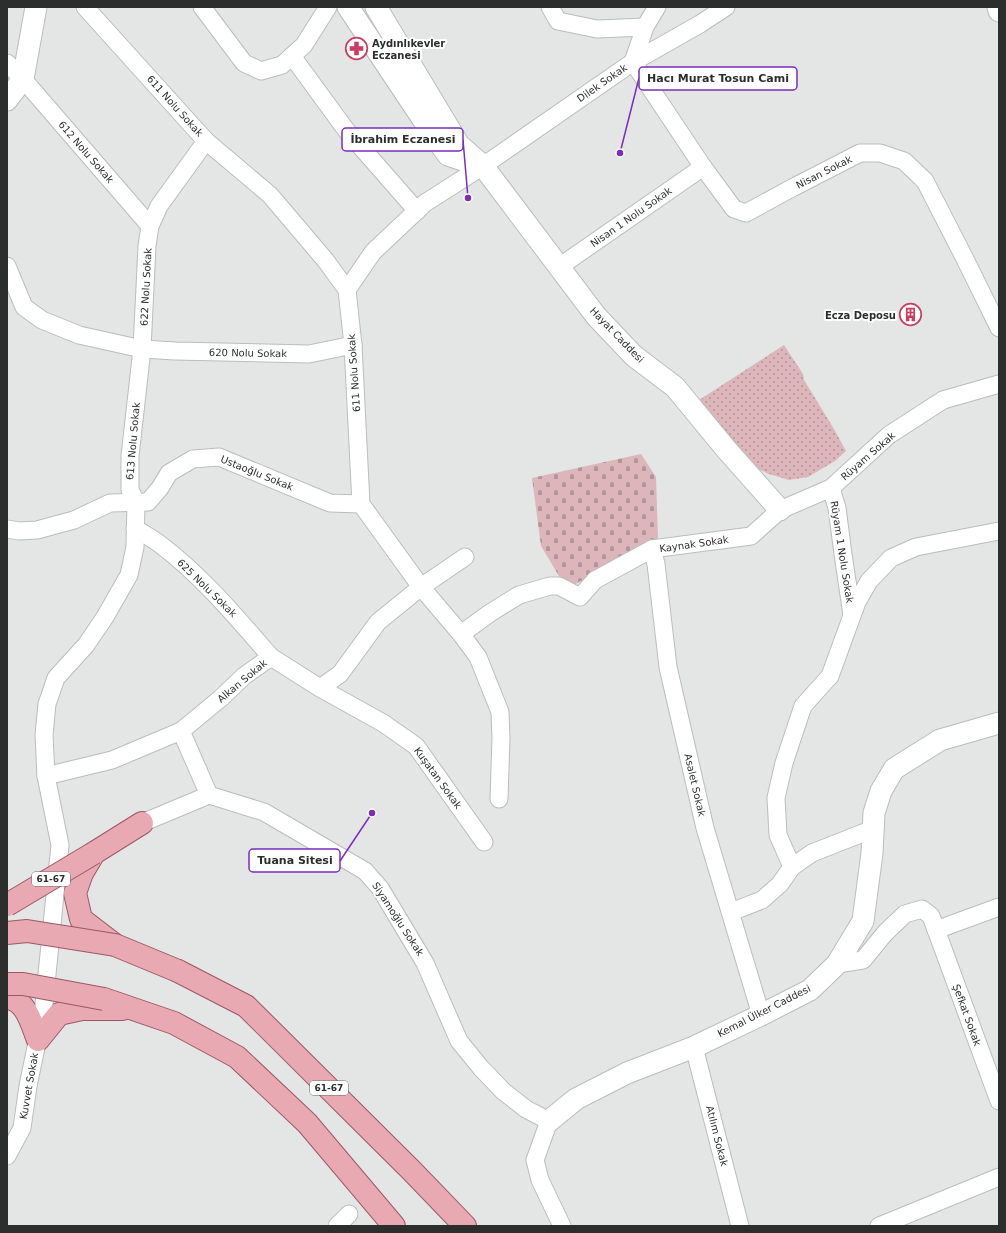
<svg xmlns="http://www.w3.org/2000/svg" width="1006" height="1233" viewBox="0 0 1006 1233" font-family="'DejaVu Sans',sans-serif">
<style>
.cemetery{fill:url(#cemetery-stones)}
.park{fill:url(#park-dots)}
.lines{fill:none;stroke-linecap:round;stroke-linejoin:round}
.minor-casing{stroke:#babdbb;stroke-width:19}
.tertiary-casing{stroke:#babdbb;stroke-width:23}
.primary-casing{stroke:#9c5864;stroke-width:24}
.minor{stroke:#fff;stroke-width:17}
.tertiary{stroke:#fff;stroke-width:21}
.primary{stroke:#e8a9b3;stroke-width:22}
.primary-bridge-casing{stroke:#9c5864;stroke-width:24;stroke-linecap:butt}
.primary-bridge{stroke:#e8a9b3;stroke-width:22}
.labels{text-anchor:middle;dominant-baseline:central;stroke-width:4;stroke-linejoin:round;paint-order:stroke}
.shield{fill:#fff;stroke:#6b6d6c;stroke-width:1}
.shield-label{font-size:9px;font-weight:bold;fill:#2c2e2d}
.poi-label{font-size:10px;font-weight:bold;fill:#2c2e2d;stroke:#fff;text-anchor:start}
.street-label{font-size:10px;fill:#2c2e2d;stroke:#fff}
.leader{fill:none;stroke:#7b2cbf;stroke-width:1.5}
.callout-dot{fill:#7b2cbf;stroke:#fff;stroke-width:1.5}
.callout{fill:#fff;stroke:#7b2cbf;stroke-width:1.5}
.callout-label{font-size:11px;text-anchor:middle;font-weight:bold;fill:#2c2e2d}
</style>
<defs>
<pattern id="cemetery-stones" width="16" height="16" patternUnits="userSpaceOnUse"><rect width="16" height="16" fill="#dcb6ba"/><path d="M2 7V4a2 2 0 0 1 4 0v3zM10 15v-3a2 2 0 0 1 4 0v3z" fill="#b39498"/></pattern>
<pattern id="park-dots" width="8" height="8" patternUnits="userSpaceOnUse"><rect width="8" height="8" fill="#dcb6ba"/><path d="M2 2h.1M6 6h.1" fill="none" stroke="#b39498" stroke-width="1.8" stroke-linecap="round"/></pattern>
</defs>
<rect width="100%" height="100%" fill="#e3e6e4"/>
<polygon class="cemetery" points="641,454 656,477 658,538 572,586 565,586 541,546 532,478"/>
<polygon class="park" points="784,345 803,374 804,380 834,429 846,451 835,461 808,477 789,480 769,474 752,466 699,400"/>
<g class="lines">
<defs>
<g id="minor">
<polyline points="85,7 206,141 270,195 326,261 347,290 353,345 361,504 421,587 461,634 478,657 500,712 501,738 499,799"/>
<polyline points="202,7 244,63 261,71 282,65 304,45 328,7"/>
<polyline points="550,7 558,21 597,29 645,27"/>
<polyline points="657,7 645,27 633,62 703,167 734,209 746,213 792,188 860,153 880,153 904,161 925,181 965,259 999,328"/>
<polyline points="292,56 346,130 417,211"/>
<polyline points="7,63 23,79 150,226"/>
<polyline points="7,266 24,307 42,320 79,335 142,349 175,351 309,354 353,345"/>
<polyline points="559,267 703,167"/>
<polyline points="347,290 373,252 425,203 483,166 633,62 700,24 726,7"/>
<polyline points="831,488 837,508 843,554 852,615"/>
<path d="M135 528C144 534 153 539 161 545 203 577 237 618 271 657"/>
<polyline points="7,529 19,531 37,530 74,520 110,503 148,502 160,488 169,473 193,459 219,457 330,503 361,504"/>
<polyline points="652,549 656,564 668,667 705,828 761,1015"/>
<polyline points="461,634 490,613 519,595 550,586 559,586 580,597 595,580 652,549 751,536 780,510 831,488 889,435 943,400 999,384"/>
<polyline points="320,688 383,723 416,746 484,842"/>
<polyline points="181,731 209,795"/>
<polyline points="46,776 112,760 181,731 221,698 244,676 271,657 320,688 340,674 378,622 421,587 465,557"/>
<polyline points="142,823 209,795 264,812 365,871 380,888 425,963 459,1041 481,1068 503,1091 526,1109 549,1121 535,1160 540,1180 562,1226"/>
<polyline points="792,867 778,835 776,798 784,763 803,706 830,676 857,602 869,581 891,558 916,547 999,531"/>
<polyline points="731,912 762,900 780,884 792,867 812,853 873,829"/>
<polyline points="936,930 999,907"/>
<polyline points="837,964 863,960 885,933 905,914 922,909 931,916 999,1101"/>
<polyline points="694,1047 740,1226"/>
<polyline points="7,1156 22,1128 28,1086 43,1014 60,845 46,776 44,735 47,704 56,678 86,645 105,617 129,575 135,547 136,502 130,490 130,456 142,349 147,246 150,226 159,206 206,141"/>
<polyline points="337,1226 349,1214"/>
<polyline points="879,1226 999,1177"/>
</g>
<g id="tertiary">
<polyline points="348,7 432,133 448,155 475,164"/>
<polyline points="376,7 459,145 483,166 596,316 634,356 675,387 726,449 780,510"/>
<polyline points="998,7 999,11"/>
<polyline points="7,100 23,79 36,7"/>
<polyline points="549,1121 576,1099 627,1073 694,1047 761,1015 810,990 837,964 863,921 872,853 874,813 881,791 894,769 940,740 999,723"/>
</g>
<g id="primary">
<polyline points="115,945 81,919 75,893 82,873 94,853 142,823"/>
<polyline points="178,971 246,1006 412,1171 465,1226"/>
<path d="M7 998C26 999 32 1025 38 1040L59 1014 82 1009H122"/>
<polyline points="104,999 174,1023 237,1057 307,1123 394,1226"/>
</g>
</defs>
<use href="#minor" class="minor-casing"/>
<use href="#tertiary" class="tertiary-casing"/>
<use href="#primary" class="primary-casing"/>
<use href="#minor" class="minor"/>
<use href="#tertiary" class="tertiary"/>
<use href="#primary" class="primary"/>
<defs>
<g id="primary-bridge">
<polyline points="7,905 94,853"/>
<polyline points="7,933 27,931 115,945 178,971"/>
<polyline points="7,984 23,984 104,999"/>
</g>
</defs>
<use href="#primary-bridge" class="primary-bridge-casing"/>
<use href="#primary-bridge" class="primary-bridge"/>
</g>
<defs>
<symbol id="pharmacy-ring" viewBox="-11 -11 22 22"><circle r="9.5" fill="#fff" stroke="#cc3c5f" stroke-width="1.5"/><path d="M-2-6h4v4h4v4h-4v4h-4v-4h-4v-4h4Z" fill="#cc3c5f"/></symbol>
<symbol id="building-ring" viewBox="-11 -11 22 22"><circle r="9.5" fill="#fff" stroke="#cc3c5f" stroke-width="1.5"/><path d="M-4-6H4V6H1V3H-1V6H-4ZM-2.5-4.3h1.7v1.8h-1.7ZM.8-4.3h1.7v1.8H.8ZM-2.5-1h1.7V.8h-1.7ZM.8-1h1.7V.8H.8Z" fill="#cc3c5f"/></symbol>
</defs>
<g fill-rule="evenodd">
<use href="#pharmacy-ring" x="344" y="36" width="25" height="25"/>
<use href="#building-ring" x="898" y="302" width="25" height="25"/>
</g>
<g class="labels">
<g class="shield">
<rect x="32" y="872" width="38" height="14" rx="3"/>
<rect x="310" y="1081" width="38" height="14" rx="3"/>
</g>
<g class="shield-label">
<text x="51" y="879">61-67</text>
<text x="329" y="1088">61-67</text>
</g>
<g class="poi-label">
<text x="372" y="43">Aydınlıkevler<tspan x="372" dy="12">Eczanesi</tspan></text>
<text x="896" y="315" text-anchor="end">Ecza Deposu</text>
</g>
<g class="street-label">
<text transform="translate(602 83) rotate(-35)">Dilek Sokak</text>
<text transform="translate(175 106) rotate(48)">611 Nolu Sokak</text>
<text transform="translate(86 152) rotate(49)">612 Nolu Sokak</text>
<text transform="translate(824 172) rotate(-27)">Nisan Sokak</text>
<text transform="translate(631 217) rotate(-35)">Nisan 1 Nolu Sokak</text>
<text transform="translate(146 287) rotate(-87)">622 Nolu Sokak</text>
<text transform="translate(617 335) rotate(46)">Hayat Caddesi</text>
<text transform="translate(248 353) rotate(1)">620 Nolu Sokak</text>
<text transform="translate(354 373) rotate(-94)">611 Nolu Sokak</text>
<text transform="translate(133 441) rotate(-85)">613 Nolu Sokak</text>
<text transform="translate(868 456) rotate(-41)">Rüyam Sokak</text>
<text transform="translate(257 473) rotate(22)">Ustaoğlu Sokak</text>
<text transform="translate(694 544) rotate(-8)">Kaynak Sokak</text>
<text transform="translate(842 552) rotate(81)">Rüyam 1 Nolu Sokak</text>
<text transform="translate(207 588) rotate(44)">625 Nolu Sokak</text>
<text transform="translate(242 681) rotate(-40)">Alkan Sokak</text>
<text transform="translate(438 778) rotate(54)">Kuşatan Sokak</text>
<text transform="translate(695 785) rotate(77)">Asalet Sokak</text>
<text transform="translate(398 919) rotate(57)">Siyamoğlu Sokak</text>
<text transform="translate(764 1011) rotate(-27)">Kemal Ülker Caddesi</text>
<text transform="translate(967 1015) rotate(70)">Şefkat Sokak</text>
<text transform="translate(29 1086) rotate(-80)">Kuvvet Sokak</text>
<text transform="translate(717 1136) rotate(76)">Atılım Sokak</text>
</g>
</g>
<path class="leader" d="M620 153L639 78M468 198L463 140M372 813L340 861"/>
<g class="callout-dot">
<circle cx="620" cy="153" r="4"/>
<circle cx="468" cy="198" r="4"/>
<circle cx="372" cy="813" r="4"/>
</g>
<g class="callout">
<rect x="639" y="67" width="158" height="23" rx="4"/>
<rect x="342" y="128" width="121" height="23" rx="4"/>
<rect x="249" y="849" width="91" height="23" rx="4"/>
</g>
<g class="callout-label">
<text x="718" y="82">Hacı Murat Tosun Cami</text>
<text x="403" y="143">İbrahim Eczanesi</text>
<text x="295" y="864">Tuana Sitesi</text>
</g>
<rect width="1006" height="1233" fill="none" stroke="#2c2e2d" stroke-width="16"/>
</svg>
